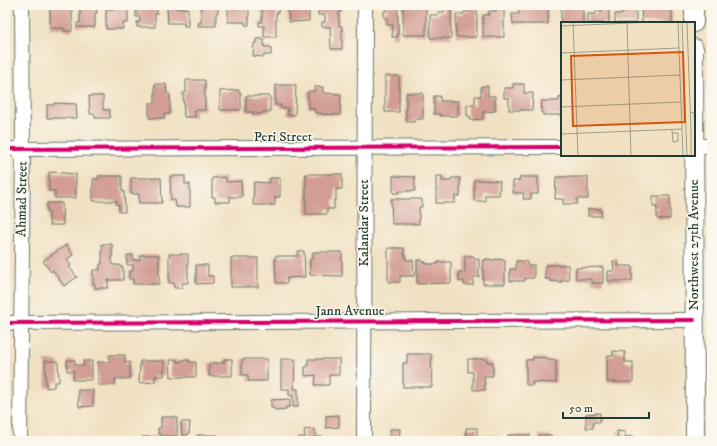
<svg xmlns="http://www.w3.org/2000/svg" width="717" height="446" viewBox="0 0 717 446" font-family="'IM FELL DW Pica',serif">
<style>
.building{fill:#d29d95}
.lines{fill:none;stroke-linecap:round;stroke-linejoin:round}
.minor-casing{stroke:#687666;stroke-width:16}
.major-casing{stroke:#687666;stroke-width:20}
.minor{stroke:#fff;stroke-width:14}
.major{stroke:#fff;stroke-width:18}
.cycleway-casing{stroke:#fbf7ec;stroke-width:6}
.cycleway{stroke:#d6006c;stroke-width:4}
.labels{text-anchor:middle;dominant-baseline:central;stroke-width:3;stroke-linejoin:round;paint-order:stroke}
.street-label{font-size:14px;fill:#1f3d34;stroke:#fbf7ec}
.inset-road{fill:none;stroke:#9d9f8a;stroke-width:1}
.view{fill:#d45610;fill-opacity:0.15;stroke:#d45610;stroke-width:2}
.inset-edge{fill:none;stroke:#1f3d34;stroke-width:2}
</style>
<rect width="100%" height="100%" fill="#fbf7ec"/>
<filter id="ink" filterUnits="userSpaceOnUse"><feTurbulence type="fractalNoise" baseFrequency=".025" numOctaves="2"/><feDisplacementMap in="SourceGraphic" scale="8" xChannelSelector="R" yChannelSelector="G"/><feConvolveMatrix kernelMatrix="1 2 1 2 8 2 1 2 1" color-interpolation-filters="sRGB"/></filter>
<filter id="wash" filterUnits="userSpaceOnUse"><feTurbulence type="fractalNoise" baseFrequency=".012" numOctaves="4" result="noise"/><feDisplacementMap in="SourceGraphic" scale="16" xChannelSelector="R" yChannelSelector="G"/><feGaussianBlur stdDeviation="0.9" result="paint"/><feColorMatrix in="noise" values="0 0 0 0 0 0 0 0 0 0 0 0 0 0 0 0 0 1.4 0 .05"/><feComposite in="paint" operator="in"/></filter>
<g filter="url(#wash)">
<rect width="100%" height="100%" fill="#f1e1c3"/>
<g id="blocks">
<g class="building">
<polygon points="262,5 279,5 278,13 276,13 276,37 264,37 264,26 259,26 259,22 262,22"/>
<polygon points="318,5 341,5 341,12 339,12 339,26 342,26 342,49 331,49 330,27 322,27 322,22 325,22 325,15 318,15"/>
<polygon points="387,5 398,5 398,37 392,37 393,25 387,25 387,18 384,18 384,11 387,11"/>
<polygon points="410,5 426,5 426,35 403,35 403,6"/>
<polygon points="470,5 477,5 477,37 456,37 456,14 464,14 464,12 470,12"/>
<polygon points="496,5 504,5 504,37 483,37 483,15 489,15 489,11 496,11"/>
<polygon points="519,5 548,5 548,24 513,24 512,14 519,14"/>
<rect x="561" y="5" width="22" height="18"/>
<polygon points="602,5 609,5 609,23 588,23 588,14 596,14 596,11 602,11"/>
<polygon points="628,5 636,5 636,23 615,23 615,14 623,14 623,11 628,11"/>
<polygon points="641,5 672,5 672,23 642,23"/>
<polygon points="50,6 72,6 72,31 64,31 64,28 50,28"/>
<polygon points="136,6 157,6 157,14 155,14 155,27 137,27 137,22 140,22 140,17 136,17"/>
<polygon points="167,6 175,6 175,8 188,8 188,26 184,26 184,23 168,23"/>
<polygon points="201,6 218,6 218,13 216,13 216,26 198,26 198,23 201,23"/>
<polygon points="228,6 235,6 235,8 249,8 249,25 245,25 245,22 228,22"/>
<polygon points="80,7 97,7 97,13 95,13 95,27 77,27 77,23 80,23"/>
<polygon points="288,8 309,8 309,21 289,22"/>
<polygon points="444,8 451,8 451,38 430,38 430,15 438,15 438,12 444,12"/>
<polygon points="106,9 128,9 128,23 123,23 123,29 106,29"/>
<polygon points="256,39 264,39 264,47 271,47 271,55 264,55 264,57 253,56 254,43 256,43"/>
<rect x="385" y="76" width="14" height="36"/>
<polygon points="186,80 205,80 205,110 195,110 195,117 184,117 183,93 186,93"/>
<polygon points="155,84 166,84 167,94 170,94 170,114 164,114 165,118 149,118 149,103 155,103"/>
<polygon points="513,84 524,84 524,93 533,93 532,110 509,110 509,98 504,98 504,88 513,88"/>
<polygon points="276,85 296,85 295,115 287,115 288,108 280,108 281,105 275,105 275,90 276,90"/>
<polygon points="481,86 488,86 488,96 495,96 495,111 483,112 483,119 470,120 470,116 467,116 467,105 475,105 475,96 481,96"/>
<polygon points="315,87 323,87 323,93 341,94 340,115 321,114 321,113 315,113 314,108 308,108 308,91 315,91"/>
<polygon points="239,90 239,93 241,93 241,110 220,110 220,91"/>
<polygon points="406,93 423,93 423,119 415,119 414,122 406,122"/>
<polygon points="89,96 103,96 103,110 110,110 110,118 95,118 95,114 90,114"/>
<polygon points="246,96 270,96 270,112 263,112 262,114 253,114 254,112 246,112"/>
<polygon points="434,96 440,96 440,101 458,101 458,116 440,116 440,114 434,114"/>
<polygon points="559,97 562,98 562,115 543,115 543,113 541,112 542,101 559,101"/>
<polygon points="54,103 76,104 77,118 47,118 47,105 54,105"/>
<polygon points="49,172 76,174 76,198 55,198 55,191 49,191"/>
<polygon points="306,174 342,174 342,189 336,189 336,200 334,200 334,209 327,209 327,214 306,214"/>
<polygon points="98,176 122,176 122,191 124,191 125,212 119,212 119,205 116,204 117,201 93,201 93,179 99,179"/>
<polygon points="170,176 185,176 185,184 190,184 190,207 176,207 175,200 171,200"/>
<polygon points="393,176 415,177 415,191 399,191 399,193 393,193"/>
<polygon points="436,176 442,176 442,181 451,181 451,178 460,178 460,196 455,196 455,203 436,203"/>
<polygon points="226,177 226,182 241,181 242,197 230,197 230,202 215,202 215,197 212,197 212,178"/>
<polygon points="520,177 538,177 538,194 531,194 531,199 523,199 524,193 513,193 513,181 519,181"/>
<polygon points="556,177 588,177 588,199 577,199 577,204 563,204 563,199 555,199"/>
<polygon points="131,178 161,178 162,203 139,203 139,194 131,194"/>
<polygon points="270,178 280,178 280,197 275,197 275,205 253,205 254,182 270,183"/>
<polygon points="474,180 500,181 499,195 485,195 485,201 474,201"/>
<polygon points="653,196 670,196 670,219 657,219 657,207 653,207"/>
<polygon points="391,199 422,199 422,207 419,207 419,224 392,224"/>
<polygon points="47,203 62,203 63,225 49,225 49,212 47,212"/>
<rect x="588" y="209" width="13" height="7"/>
<polygon points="102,244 112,244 112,265 120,265 120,267 123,267 123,280 108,280 108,288 95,288 95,284 93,284 93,270 100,270 100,264 102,264"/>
<polygon points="66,245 73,255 67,259 71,266 69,267 77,277 64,286 53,270 51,272 43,261"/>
<polygon points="388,248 404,248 404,255 406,255 406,260 413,260 414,276 400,276 400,282 388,282"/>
<polygon points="298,251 304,251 305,277 287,278 287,283 276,283 275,256 298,256"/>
<polygon points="313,252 342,252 342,276 310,275 310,259 313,259"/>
<polygon points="169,254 188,254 188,283 182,283 182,288 174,288 174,283 169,283"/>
<polygon points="127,255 133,255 133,260 140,260 140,255 159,255 159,284 133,284 133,279 129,279 129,271 133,271 133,265 127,265"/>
<polygon points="465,256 474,256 474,259 479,259 479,277 473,277 473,285 464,285 464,281 459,282 459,272 465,272"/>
<rect x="231" y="258" width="27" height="29"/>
<polygon points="485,259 490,259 491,260 502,259 502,260 505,260 505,284 483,284 483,261 486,260"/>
<polygon points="417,260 422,260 422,262 426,262 426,264 438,264 438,262 451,262 451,283 417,284"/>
<polygon points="516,261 527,261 527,265 534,265 534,278 525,278 525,281 510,281 510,269 516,269"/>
<polygon points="613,261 618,261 618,266 632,266 632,281 608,281 608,271 614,271"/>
<polygon points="196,265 208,265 208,276 213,276 213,283 196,284"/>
<polygon points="545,265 568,265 569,280 562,280 562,282 550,281 550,279 545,279"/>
<polygon points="603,267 603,283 592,283 592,279 576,279 576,268"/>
<polygon points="613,351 625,352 625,362 633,362 633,382 607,382 607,356 613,356"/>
<polygon points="407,354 431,354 432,387 403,387 403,363 407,363"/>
<polygon points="109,355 125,355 125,363 130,362 130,379 115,379 115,385 98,385 98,362 109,362"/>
<polygon points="533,357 546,358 546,360 556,360 556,383 532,382 533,385 526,385 526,360 533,360"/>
<polygon points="224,359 232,359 232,376 209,376 209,363 224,363"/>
<polygon points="242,359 267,359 267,381 248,381 248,375 242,375"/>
<polygon points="281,359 295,359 294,389 298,389 298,407 293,407 293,396 289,395 289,389 281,389"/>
<polygon points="308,359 339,359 339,375 329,375 329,385 315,385 316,375 305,376 305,367 308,367"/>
<polygon points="468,359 487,359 487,362 493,362 493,376 484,376 485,390 473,390 473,372 468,372"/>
<polygon points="67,360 75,360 75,365 84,365 83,361 92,361 92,380 73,380 74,371 67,371"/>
<polygon points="170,360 177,360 177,362 181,362 181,360 189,360 190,362 196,362 196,377 171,377"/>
<polygon points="45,361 58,361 59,382 54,382 54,387 46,388"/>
<polygon points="140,361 164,361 164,376 155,376 155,382 139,383"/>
<polygon points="78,390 93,390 93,406 79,407"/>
<polygon points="290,399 290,407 286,407 286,409 275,410 274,408 271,408 271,400"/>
<polygon points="600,413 600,422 593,422 593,428 586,428 586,414"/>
<polygon points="339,415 339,427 326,428 326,416"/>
<polygon points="161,417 177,417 177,436 161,436 161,434 158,434 158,428 161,428"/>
<polygon points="181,422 190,422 189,433 188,433 188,435 182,435"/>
<polygon points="466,428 477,428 477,438 499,438 499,441 466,441"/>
<polygon points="315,429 315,437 322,437 322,441 299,441 299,437 305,437 304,430"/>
<polygon points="390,429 400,429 399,441 390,441"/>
<polygon points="617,431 625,432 625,437 634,436 634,441 618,441"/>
<rect x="198" y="435" width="19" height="6"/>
<rect x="508" y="435" width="22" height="6"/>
<rect x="539" y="435" width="12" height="6"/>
<rect x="142" y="437" width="25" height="4"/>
</g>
</g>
</g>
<g filter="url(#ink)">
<use href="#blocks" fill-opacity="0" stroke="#687666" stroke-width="1"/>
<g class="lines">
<defs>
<g id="minor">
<polyline points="694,146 712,146"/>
<polyline points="5,149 562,147"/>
<polyline points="5,323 694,320"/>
<polyline points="20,441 23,149 22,5"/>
<polyline points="364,441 365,5"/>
</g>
<g id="major">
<polyline points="694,5 694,23"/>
<polyline points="694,48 695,441"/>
</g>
</defs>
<use href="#minor" class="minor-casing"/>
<use href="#major" class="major-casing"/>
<use href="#minor" class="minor"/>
<use href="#major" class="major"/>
<defs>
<g id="cycleway">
<polyline points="5,149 562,147"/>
<polyline points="5,323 694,320"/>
</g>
</defs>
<use href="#cycleway" class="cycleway-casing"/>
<use href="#cycleway" class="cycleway"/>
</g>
</g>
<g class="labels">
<g class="street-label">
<text x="283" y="137">Peri Street</text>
<text transform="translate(22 199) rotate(-89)">Ahmad Street</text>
<text transform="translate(364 223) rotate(-90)">Kalandar Street</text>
<text transform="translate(694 245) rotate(-90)">Northwest 27th Avenue</text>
<text x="350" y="311">Jann Avenue</text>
</g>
</g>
<g transform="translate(561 22)">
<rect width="134" height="134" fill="#f1e1c3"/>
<path class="inset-road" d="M12 0 17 134M117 0 122 134M121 0 126 134M126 0 130 110M134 0V13M66 1 70 134M0 4 92 0M0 31 118 26M0 58 119 53M0 85 120 80M129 90 133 91 134 105M111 108 112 120 117 119V111H111M130 110V134M0 112 121 107"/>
<path class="view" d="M122 30 124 100 12 104 10 34Z"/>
<rect width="134" height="134" class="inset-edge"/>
</g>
<rect width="717" height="446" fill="none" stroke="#fbf7ec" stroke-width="20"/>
<path d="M563 412v6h86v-6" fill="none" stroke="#1f3d34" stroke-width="2"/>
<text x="569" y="412" font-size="12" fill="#1f3d34" stroke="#fbf7ec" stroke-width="3" paint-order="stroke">50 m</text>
</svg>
